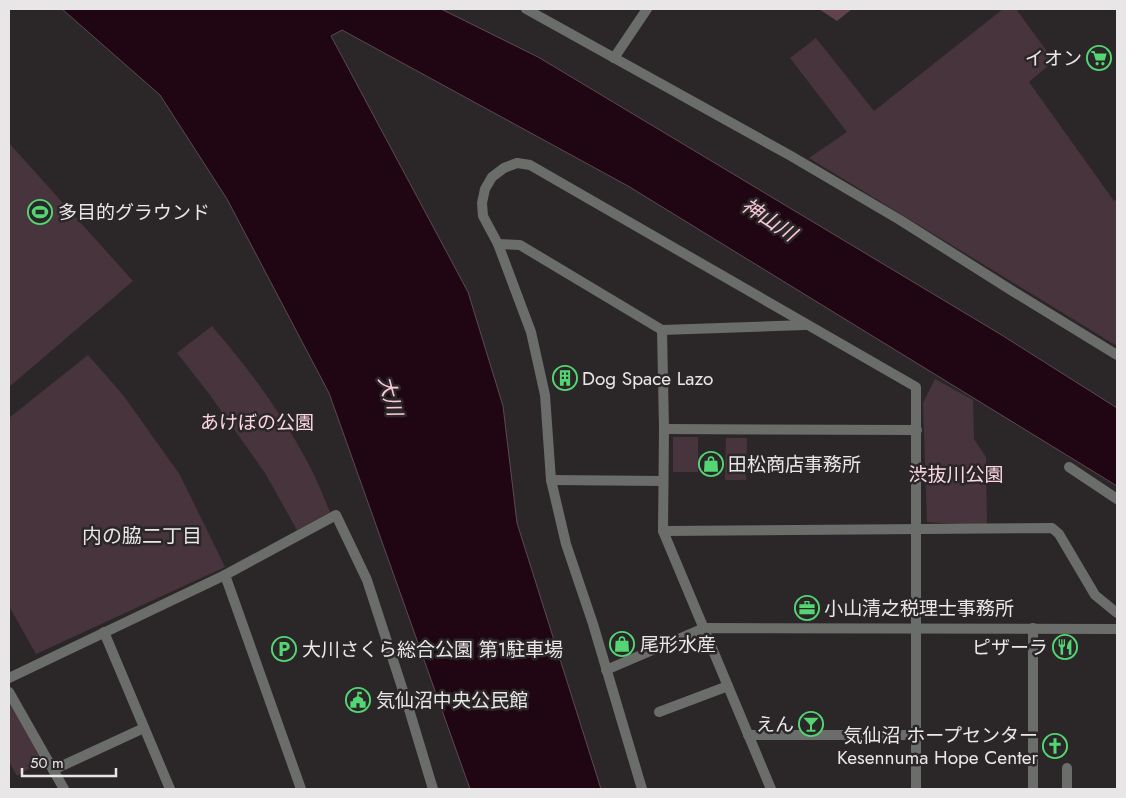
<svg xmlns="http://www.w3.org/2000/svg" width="1126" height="798" viewBox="0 0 1126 798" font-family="Jost,'Noto Sans JP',sans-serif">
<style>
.green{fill:#48343c}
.forest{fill:#61424e}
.water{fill:#1f0612;stroke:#5c4952}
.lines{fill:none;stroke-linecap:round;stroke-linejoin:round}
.minor{stroke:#6b6d6b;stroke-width:10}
.tertiary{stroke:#6b6d6b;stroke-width:10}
.labels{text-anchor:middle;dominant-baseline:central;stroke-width:5;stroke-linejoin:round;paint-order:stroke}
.poi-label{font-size:19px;fill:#e9e6e7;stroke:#2b2728;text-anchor:start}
.park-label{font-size:19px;fill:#fcd6e4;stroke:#2b2728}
.water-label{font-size:20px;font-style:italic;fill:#fbc9db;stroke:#2b2728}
.neighbourhood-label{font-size:20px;fill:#e9e6e7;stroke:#2b2728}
</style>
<rect width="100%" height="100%" fill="#2b2728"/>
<g class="green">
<polygon points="1003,9 1016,9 1054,61 1029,82 1114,201 1117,199 1117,346 809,158 847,132 790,58 816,38 874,111"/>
<polygon points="9,143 133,281 9,387"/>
<path d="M212 326C248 368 282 413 308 463 317 479 323 496 330 512L297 530 265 473 210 395 177 353Z"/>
<polygon points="88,355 123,395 180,475 225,567 36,654 9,606 9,418"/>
<polygon points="935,379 973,400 974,439 986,457 987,526 927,522 923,403"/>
<rect x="673" y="437" width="25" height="35"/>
<polygon points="726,438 747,438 746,480 725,480"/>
<polygon points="9,703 43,760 17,776 9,762"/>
</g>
<polygon class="forest" points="819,9 852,9 837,21"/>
<polygon class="water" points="62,9 441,9 538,57 1000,334 1117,408 1117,486 628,186 342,30 331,36 468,292 503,406 517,523 601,789 470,789 329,393 227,199 160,95"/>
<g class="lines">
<g class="minor">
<polyline points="526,9 791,156 900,220 1014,292 1117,355"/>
<polyline points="614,58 647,9"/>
<polyline points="498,244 520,245 662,330 805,325"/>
<polyline points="662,330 664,429 663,531 771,789"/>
<polyline points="664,429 917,430"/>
<polyline points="1069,467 1117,499"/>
<polyline points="551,480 663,481"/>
<polyline points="663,531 1052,528 1059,534 1095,595 1117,613"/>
<polyline points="1033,628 1033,789"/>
<polyline points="104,632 170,789"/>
<polyline points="606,670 704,628 1117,629"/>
<polyline points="9,678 225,575 336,515 367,580 408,706 433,789"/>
<polyline points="9,692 64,789"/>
<polyline points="659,712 728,686"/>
<polyline points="748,735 916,735"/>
<polyline points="53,770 144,728"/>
<polyline points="642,789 593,624 566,544 551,480 545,395 531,332 498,244 483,216 482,203 485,189 492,177 504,168 517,163 530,165 916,387 916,789"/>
<polyline points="1067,789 1067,768"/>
</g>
<polyline class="tertiary" points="225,575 301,789"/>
</g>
<defs>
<symbol id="supermarket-ring" viewBox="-11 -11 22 22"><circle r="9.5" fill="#2b2728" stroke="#53d673" stroke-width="1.5"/><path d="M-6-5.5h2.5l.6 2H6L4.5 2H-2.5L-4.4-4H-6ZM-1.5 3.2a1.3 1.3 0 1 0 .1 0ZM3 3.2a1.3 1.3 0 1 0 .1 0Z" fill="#53d673"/></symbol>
<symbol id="stadium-ring" viewBox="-11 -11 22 22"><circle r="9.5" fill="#2b2728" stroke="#53d673" stroke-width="1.5"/><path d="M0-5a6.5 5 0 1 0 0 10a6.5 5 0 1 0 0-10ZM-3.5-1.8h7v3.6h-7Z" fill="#53d673"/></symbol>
<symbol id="building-ring" viewBox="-11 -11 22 22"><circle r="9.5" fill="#2b2728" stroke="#53d673" stroke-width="1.5"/><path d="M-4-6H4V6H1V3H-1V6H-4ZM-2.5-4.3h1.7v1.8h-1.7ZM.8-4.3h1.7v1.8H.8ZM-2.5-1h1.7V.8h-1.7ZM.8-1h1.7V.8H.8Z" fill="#53d673"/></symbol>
<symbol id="shop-ring" viewBox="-11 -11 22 22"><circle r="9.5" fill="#2b2728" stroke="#53d673" stroke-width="1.5"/><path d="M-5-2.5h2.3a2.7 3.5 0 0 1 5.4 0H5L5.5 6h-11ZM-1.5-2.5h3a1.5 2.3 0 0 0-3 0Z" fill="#53d673"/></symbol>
<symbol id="office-ring" viewBox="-11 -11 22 22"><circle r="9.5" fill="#2b2728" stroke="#53d673" stroke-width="1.5"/><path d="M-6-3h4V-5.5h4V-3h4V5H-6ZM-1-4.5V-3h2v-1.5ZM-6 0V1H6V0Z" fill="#53d673"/></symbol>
<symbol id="restaurant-ring" viewBox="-11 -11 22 22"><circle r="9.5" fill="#2b2728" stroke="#53d673" stroke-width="1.5"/><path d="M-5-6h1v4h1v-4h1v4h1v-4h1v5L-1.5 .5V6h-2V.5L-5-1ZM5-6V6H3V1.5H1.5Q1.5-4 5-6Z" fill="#53d673"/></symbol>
<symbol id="parking-ring" viewBox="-11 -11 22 22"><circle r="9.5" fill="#2b2728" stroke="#53d673" stroke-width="1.5"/><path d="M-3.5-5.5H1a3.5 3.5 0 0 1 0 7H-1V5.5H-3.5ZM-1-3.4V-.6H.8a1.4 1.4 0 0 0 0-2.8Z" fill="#53d673"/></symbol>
<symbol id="civic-ring" viewBox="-11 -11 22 22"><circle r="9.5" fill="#2b2728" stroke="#53d673" stroke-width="1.5"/><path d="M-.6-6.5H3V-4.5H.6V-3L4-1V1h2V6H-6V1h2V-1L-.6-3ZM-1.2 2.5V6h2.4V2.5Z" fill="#53d673"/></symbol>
<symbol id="bar-ring" viewBox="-11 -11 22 22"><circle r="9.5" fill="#2b2728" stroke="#53d673" stroke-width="1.5"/><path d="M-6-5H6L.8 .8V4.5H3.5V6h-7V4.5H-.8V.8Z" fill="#53d673"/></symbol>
<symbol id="church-ring" viewBox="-11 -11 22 22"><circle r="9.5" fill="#2b2728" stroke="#53d673" stroke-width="1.5"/><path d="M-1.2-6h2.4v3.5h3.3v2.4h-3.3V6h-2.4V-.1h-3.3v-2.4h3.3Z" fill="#53d673"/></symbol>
</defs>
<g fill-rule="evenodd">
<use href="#supermarket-ring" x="1085" y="44" width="28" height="28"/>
<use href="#stadium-ring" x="26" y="198" width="28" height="28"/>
<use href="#building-ring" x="551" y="364" width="28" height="28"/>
<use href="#shop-ring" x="697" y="450" width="28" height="28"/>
<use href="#office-ring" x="793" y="594" width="28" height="28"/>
<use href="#shop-ring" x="608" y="630" width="28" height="28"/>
<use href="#restaurant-ring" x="1051" y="633" width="28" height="28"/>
<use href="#parking-ring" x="270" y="635" width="28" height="28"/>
<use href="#civic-ring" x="344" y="686" width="28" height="28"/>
<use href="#bar-ring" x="797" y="710" width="28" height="28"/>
<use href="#church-ring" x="1041" y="732" width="28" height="28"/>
</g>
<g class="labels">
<g class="poi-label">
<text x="1082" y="58" text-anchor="end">イオン</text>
<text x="58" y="212">多目的グラウンド</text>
<text x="582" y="378">Dog Space Lazo</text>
<text x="728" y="464">田松商店事務所</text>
<text x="824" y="608">小山清之税理士事務所</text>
<text x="640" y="644">尾形水産</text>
<text x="1048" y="647" text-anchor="end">ピザーラ</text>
<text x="302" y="649">大川さくら総合公園 第1駐車場</text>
<text x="376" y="700">気仙沼中央公民館</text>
<text x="794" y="724" text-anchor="end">えん</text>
<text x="1038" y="735" text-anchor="end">気仙沼 ホープセンター<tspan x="1038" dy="22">Kesennuma Hope Center</tspan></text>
</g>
<g class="park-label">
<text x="257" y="422">あけぼの公園</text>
<text x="956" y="474">渋抜川公園</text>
</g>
<g class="water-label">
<text transform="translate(769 220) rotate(33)">神山川</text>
<text transform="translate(390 396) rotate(75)">大川</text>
</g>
<g class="neighbourhood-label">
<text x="142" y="536">内の脇二丁目</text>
</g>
</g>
<rect width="1126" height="798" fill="none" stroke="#e9e6e7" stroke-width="20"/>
<path d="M22 768v8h94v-8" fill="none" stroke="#e9e6e7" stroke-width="2.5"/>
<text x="30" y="768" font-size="15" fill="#e9e6e7" stroke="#2b2728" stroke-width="4" paint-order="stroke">50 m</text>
</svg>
